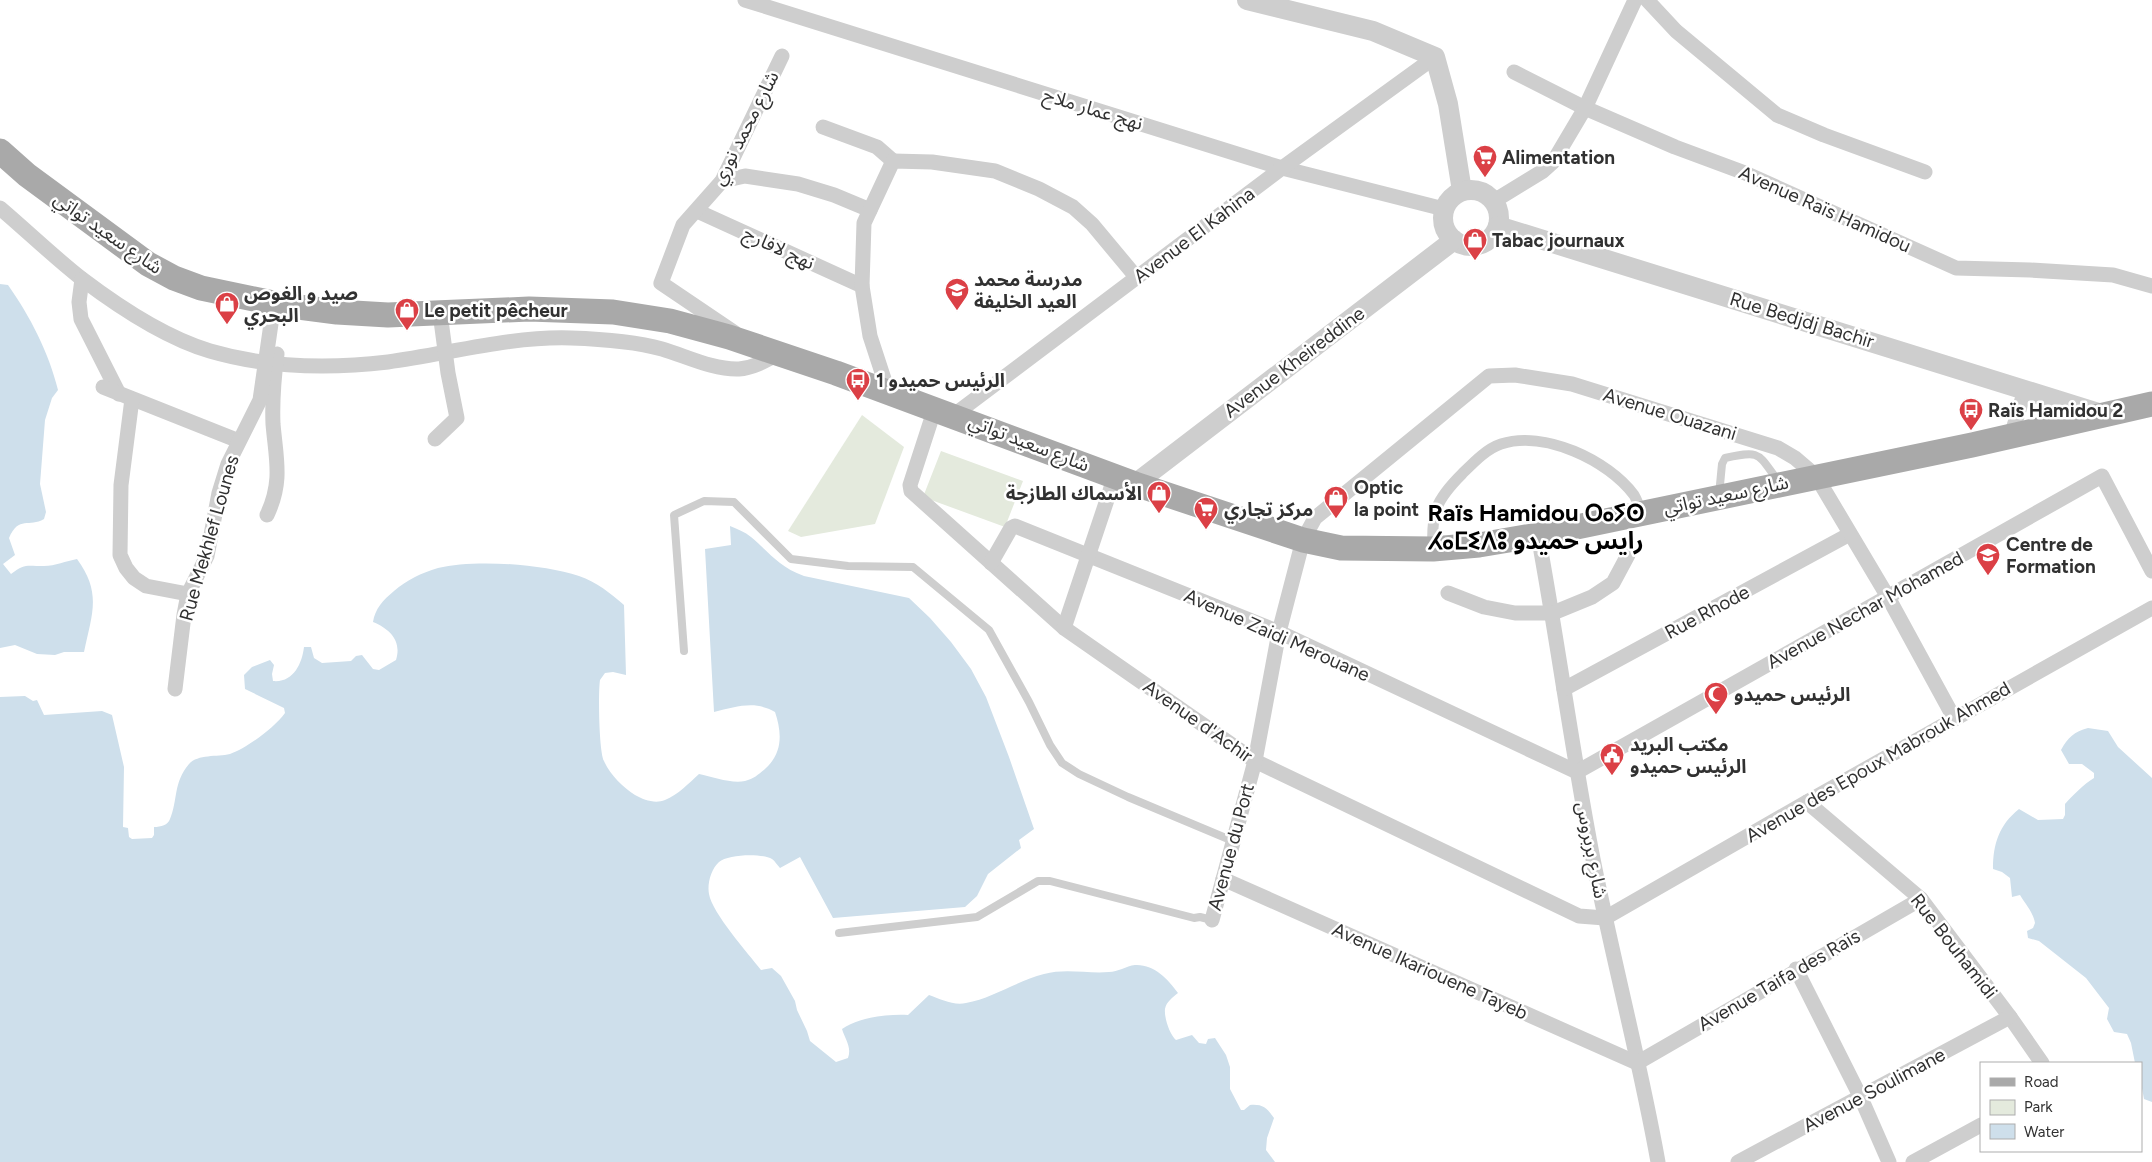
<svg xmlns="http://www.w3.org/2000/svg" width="2152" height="1162" viewBox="0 0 2152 1162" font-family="Figtree,'Noto Sans Arabic','Noto Sans Tifinagh',sans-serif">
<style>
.green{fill:#e4eadd}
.water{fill:#cedfeb}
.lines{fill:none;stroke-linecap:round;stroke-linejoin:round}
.service{stroke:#cecece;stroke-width:8}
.pedestrian{stroke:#cecece;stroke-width:11}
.minor{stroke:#cecece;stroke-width:15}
.tertiary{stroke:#cecece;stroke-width:20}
.primary{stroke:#a9a9a9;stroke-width:25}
.labels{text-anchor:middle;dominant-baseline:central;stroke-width:5;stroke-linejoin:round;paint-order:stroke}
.street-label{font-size:19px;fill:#313131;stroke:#fff}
.poi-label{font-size:19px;font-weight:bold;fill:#313131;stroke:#fff;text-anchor:start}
.district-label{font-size:24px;font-weight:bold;fill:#000;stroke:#fff}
</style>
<rect width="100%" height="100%" fill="#fff"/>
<g class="green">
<polygon points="862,415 904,447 875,524 801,537 788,531"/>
<polygon points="941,451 1023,481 1005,527 923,497"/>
</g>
<g class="water">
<path d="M0 284 8 285C30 316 49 353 58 390L52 398 45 420 40 484 46 512 44 519C29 528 19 515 9 538L15 555 3 564 11 574C25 563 27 566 44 566 55 566 66 561 77 559 102 593 92 614 84 652H64L55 655 37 654 15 645 0 648Z"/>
<path d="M730 526C737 529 745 532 751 537 771 554 778 566 804 576L909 598 930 618 951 642 971 669 986 697 1009 757 1034 829 1019 840 1021 848 988 874 977 896 965 907 833 918 800 857 780 868C777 865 775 861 772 859 762 853 728 854 719 862 711 869 707 884 709 894 712 913 748 953 761 970L772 968 781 976 795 1001 797 1010 807 1031 810 1041 836 1062 848 1058C852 1047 845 1039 842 1029 859 1017 888 1014 908 1015L929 995C940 999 954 1006 966 1003 993 998 1017 981 1044 974 1066 968 1088 974 1109 972 1118 972 1126 966 1135 965 1154 964 1168 979 1178 993 1173 997 1166 1002 1165 1009 1164 1018 1170 1035 1176 1040L1192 1035 1199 1043 1206 1044 1208 1039 1215 1038 1226 1055 1230 1067V1089L1241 1110H1244L1250 1105C1263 1104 1267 1108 1274 1118L1267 1138 1266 1150 1275 1162H0V697L25 696 33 701 37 700 44 715 102 711 112 715 124 767 123 827 128 828 129 837 132 839 152 838 154 835V827C161 827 168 825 170 819 178 800 173 783 189 764 198 754 217 757 230 754 247 748 274 728 285 713L284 708 245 689 244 675 252 667 270 660 274 665 272 674 273 681C293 683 302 664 304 647H311L314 658 322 663 351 661 356 656 362 655 373 669 379 670 396 660C402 641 390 629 373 622 375 609 383 600 394 591 407 580 421 573 438 568 475 559 542 564 579 576 597 582 610 593 624 605L626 675 613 672 605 673 600 680C598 693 599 752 604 761 610 775 623 787 635 795 644 800 655 804 665 800 678 795 689 783 699 774 713 777 732 784 745 781 754 779 759 774 765 769 783 753 782 733 775 712 755 700 736 707 714 712L705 549 731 545Z"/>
<path d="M2088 728 2108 731 2118 747 2152 778V1102L2144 1099 2141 1083V1063H2135L2131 1043 2127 1034 2114 1032 2107 1019 2109 1008 2086 978 2039 941 2028 938 2027 931 2033 928 2035 923C2033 912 2026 905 2020 895L2012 897 2010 878 2002 872 1993 869C1993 844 1999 825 2019 809L2038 820 2063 819 2065 815V804C2073 795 2084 784 2094 778V773L2082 764H2069L2061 750C2068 737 2074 732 2088 728Z"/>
</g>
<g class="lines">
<g class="service">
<path d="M1719 495 1722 464 1725 458C1762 450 1757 453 1779 482"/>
<polyline points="684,651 674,515 704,501 734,502 791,559 848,566 913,567 989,630 1029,702 1050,745 1062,763 1079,774 1128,797 1233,841"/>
<polyline points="839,933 977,917 1038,881 1050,881 1194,918 1200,917 1212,920"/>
</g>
<path class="pedestrian" d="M1433 549C1431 512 1436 500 1462 474 1473 463 1486 449 1501 444 1544 430 1608 460 1634 495 1637 500 1639 507 1642 512"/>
<g class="minor">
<polyline points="745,0 1282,168 1444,209"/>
<polyline points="1647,0 1676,31 1777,115 1824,135 1925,172"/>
<polyline points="1514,72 1585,108 1675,147 1745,173 1956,268 2030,270 2113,275 2152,286"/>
<polyline points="823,127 877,147 893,161"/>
<polyline points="722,181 745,176 798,184 834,195 870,210"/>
<polyline points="1494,201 1543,171 1553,162 1585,108 1635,0"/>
<path d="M0 208C27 231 54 257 82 279 119 307 166 338 210 351 268 368 328 369 388 362 448 354 510 336 571 338 601 339 633 341 662 349 686 356 713 370 739 369 753 368 765 361 778 354"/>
<polyline points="697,211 862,286"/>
<polyline points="82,279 79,302 81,319 119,394"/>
<polyline points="735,333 661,283 683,225 722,181 782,56"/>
<polyline points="103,387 239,441"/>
<polyline points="888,391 870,336 862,286 864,223 893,161 932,162 995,171 1039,189 1073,207 1092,224 1137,278"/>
<polyline points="132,399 121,485 120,555 126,568 134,578 146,586 188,594"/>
<polyline points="935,408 910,485 911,491 1064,628 1255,761 1579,916 1605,918 1807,802 2152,608"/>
<polyline points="954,415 1282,168 1435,57"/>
<polyline points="2011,436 2025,390"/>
<polyline points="435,439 457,418 448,373 440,313"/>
<path d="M267 515C283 481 276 459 273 424 272 400 274 377 277 354"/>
<path d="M1538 535C1558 643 1572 751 1593 859 1613 960 1640 1061 1658 1162"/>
<polyline points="991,563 1011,528 1015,526 1279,632 1577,772 2102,476 2152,571"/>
<polyline points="1448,593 1484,607 1515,613 1553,613 1592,597 1613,583 1628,555"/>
<polyline points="1064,628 1115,476"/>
<polyline points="175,689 184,615 188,594 207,556 219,493 228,464 260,400 274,303"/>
<polyline points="1564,689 1850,534"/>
<polyline points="1807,802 1921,899 2010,1017 2042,1063"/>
<polyline points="1223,879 1637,1063 1921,899"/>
<polyline points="1212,920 1255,761 1279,632 1303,540 1315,518 1489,376 1515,375 1572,384 1778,448 1795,458 1816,476 1888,597 1954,718"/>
<polyline points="1796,969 1861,1098 1889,1162"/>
<polyline points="1738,1162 2010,1017"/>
<polyline points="1913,1162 1981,1125"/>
</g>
<g class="tertiary">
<polyline points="1247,0 1373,31 1435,57 1448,104 1462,191"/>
<circle cx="1471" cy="218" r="28"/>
<polyline points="1498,226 2105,415"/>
<polyline points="1135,484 1454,240"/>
</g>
<polyline class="primary" points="0,151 27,175 148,264 174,278 201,288 283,305 337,312 388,315 529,309 613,312 670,321 729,337 836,373 1135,484 1303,540 1341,548 1433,549 1479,545 1538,535 1972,445 2152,404"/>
</g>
<defs>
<symbol id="supermarket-pin" viewBox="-11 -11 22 30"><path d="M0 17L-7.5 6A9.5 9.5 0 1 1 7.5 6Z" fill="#db4046" stroke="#fff"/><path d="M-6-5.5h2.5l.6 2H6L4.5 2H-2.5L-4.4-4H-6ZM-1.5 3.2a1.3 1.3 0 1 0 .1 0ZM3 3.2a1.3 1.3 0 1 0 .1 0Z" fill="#fff"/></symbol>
<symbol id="shop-pin" viewBox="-11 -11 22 30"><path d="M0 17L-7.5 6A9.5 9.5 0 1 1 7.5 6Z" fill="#db4046" stroke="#fff"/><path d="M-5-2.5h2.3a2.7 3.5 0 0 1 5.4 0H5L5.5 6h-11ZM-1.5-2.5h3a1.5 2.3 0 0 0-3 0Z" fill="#fff"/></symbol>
<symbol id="school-pin" viewBox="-11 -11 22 30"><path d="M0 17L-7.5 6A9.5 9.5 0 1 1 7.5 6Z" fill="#db4046" stroke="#fff"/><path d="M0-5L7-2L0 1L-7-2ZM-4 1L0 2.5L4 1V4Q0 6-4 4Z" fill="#fff"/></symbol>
<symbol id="bus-pin" viewBox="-11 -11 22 30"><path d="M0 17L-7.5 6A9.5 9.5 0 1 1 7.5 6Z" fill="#db4046" stroke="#fff"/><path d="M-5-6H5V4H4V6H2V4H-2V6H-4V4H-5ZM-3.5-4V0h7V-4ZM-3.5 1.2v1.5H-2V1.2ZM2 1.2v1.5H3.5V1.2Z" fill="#fff"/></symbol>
<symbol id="mosque-pin" viewBox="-11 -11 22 30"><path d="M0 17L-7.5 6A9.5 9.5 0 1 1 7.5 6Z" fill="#db4046" stroke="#fff"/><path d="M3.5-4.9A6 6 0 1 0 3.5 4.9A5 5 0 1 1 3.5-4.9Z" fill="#fff"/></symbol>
<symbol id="civic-pin" viewBox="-11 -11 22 30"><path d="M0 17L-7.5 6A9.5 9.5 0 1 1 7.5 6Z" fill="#db4046" stroke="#fff"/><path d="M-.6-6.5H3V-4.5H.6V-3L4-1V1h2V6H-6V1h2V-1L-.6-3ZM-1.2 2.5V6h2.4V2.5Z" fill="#fff"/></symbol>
</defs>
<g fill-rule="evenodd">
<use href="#supermarket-pin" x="1471" y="143" width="28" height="38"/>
<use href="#shop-pin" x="1461" y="226" width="28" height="38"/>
<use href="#school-pin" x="943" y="276" width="28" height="38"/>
<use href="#shop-pin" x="213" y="290" width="28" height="38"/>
<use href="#shop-pin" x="393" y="296" width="28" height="38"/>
<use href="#bus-pin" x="844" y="366" width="28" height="38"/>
<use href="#bus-pin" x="1957" y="396" width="28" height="38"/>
<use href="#shop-pin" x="1145" y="479" width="28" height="38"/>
<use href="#shop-pin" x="1322" y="484" width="28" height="38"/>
<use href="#supermarket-pin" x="1192" y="495" width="28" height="38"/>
<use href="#school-pin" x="1974" y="541" width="28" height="38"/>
<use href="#mosque-pin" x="1702" y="680" width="28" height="38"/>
<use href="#civic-pin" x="1598" y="741" width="28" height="38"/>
</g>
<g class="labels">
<g class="street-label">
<text transform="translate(1093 109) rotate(17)">نهج عمار ملاح</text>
<text transform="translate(745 128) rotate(-63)">شارع محمد نوري</text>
<text transform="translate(1825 209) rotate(24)">Avenue Raïs Hamidou</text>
<text transform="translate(108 233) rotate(35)">شارع سعيد تواتي</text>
<text transform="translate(1194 235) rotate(-37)">Avenue El Kahina</text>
<text transform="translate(779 248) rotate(25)">نهج لافارج</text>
<text transform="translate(1802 320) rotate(17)">Rue Bedjdj Bachir</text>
<text transform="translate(1294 362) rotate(-37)">Avenue Kheireddine</text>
<text transform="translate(1670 414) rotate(17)">Avenue Ouazani</text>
<text transform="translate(1029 443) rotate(21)">شارع سعيد تواتي</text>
<text transform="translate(1726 495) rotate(-12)">شارع سعيد تواتي</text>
<text transform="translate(209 538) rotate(-74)">Rue Mekhlef Lounes</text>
<text transform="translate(1865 610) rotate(-29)">Avenue Nechar Mohamed</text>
<text transform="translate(1707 612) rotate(-28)">Rue Rhode</text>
<text transform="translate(1277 635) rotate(24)">Avenue Zaidi Merouane</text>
<text transform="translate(1198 721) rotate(35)">Avenue d'Achir</text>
<text transform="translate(1878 762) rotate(-30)">Avenue des Epoux Mabrouk Ahmed</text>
<text transform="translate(1231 847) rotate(-75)">Avenue du Port</text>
<text transform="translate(1592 850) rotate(79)">شارع بربروس</text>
<text transform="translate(1954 946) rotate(52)">Rue Bouhamidi</text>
<text transform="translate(1430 971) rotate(24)">Avenue Ikariouene Tayeb</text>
<text transform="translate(1779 980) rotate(-30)">Avenue Taifa des Raïs</text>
<text transform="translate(1874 1090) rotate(-28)">Avenue Soulimane</text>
</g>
<g class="poi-label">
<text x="1502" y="157">Alimentation</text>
<text x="1492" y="240">Tabac journaux</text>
<text x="974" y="279">مدرسة محمد<tspan x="974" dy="22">العيد الخليفة</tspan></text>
<text x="244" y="293">صيد و الغوص<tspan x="244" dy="22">البحري</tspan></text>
<text x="424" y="310">Le petit pêcheur</text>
<text x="876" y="380">الرئيس حميدو 1</text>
<text x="1988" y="410">Raïs Hamidou 2</text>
<text x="1354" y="487">Optic<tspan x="1354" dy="22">la point</tspan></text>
<text x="1142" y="493" text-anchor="end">الأسماك الطازجة</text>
<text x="1224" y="509">مركز تجاري</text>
<text x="2006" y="544">Centre de<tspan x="2006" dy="22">Formation</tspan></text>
<text x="1734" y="694">الرئيس حميدو</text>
<text x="1630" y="744">مكتب البريد<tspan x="1630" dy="22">الرئيس حميدو</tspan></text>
</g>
<g class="district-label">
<text x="1536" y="512">Raïs Hamidou ⵔⴰⵢⵙ<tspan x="1536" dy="28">ⵃⴰⵎⵉⴷⵓ رایس حمیدو</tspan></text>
</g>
</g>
<rect x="1980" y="1062" width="162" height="90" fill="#ffffff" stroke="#adadad"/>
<rect x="1990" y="1078" width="25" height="8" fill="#a9a9a9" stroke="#adadad"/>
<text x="2024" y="1087" font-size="15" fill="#313131">Road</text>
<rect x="1990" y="1100" width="25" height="15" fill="#e4eadd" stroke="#adadad"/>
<text x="2024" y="1112" font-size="15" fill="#313131">Park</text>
<rect x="1990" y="1124" width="25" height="15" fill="#cedfeb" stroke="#adadad"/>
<text x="2024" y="1137" font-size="15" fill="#313131">Water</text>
</svg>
